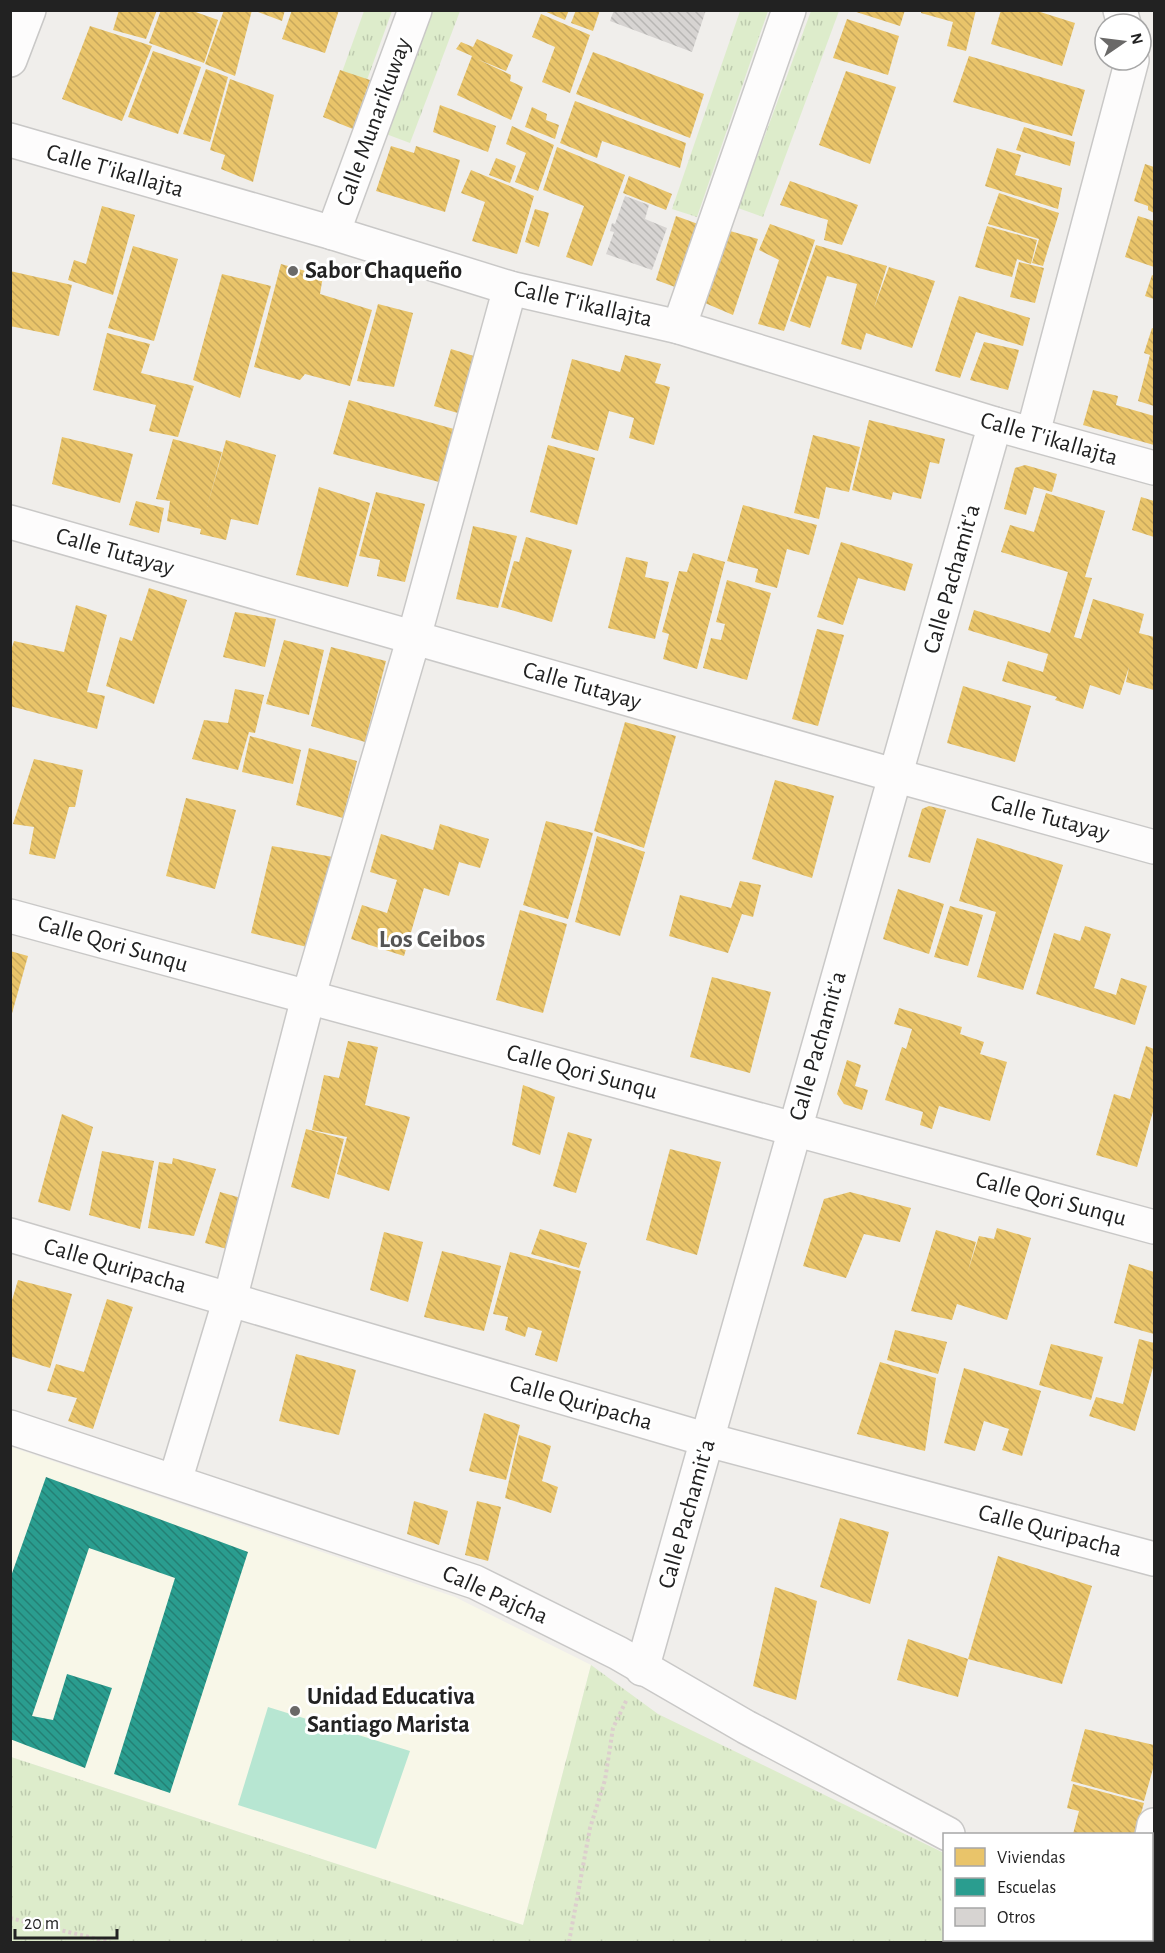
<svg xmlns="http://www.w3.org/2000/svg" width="1165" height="1953" viewBox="0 0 1165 1953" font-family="'Alegreya Sans',sans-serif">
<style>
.education{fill:#f8f7e8}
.grass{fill:url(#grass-tufts)}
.pitch{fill:#b7e6d2}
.homes{fill:url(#homes-back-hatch)}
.schools{fill:url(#schools-back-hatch)}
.building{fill:url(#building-back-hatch)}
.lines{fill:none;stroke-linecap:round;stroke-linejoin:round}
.street-casing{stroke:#c9c8c7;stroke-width:36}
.path{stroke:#dccecd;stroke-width:4;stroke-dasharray:3 3;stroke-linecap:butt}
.street{stroke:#fdfcfc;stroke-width:33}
.poi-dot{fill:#6a6968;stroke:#fff;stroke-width:2}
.labels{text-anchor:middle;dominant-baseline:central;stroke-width:6;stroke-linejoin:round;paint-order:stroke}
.street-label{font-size:24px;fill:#222;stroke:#fff}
.poi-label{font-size:24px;font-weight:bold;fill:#222;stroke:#fff;text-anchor:start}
.neighbourhood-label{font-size:26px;font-weight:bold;fill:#555;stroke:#fff}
</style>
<defs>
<pattern id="grass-tufts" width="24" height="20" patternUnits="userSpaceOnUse" patternTransform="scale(1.5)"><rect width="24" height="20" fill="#ddeccb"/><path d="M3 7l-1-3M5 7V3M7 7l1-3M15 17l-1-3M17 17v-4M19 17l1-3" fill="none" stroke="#bdcaae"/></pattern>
<pattern id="homes-back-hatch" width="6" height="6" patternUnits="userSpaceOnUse" patternTransform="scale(1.5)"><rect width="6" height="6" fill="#e9c46a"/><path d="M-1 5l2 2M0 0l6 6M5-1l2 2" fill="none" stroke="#c8a85c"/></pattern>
<pattern id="schools-back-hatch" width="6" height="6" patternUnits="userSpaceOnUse" patternTransform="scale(1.5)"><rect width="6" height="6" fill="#2a9d8f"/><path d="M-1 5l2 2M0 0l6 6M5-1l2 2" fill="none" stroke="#248074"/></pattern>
<pattern id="building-back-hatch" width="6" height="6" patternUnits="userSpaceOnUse" patternTransform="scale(1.5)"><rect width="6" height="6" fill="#d7d4d2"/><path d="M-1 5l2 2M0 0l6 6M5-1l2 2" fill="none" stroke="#b8b6b4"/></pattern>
</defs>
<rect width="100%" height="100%" fill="#f0eeeb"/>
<polygon class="education" points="11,1447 455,1597 591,1665 523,1925 11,1757"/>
<g class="grass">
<polygon points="364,11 392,11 351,124 327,114"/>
<polygon points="432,11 460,11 410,143 386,134"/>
<polygon points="740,11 768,11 697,217 672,209"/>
<polygon points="811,11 839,11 763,217 738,208"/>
<polygon points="591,1665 658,1714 944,1853 944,1940 1135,1940 1142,1942 11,1942 11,1757 523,1925"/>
</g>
<polygon class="pitch" points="268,1707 410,1751 376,1849 238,1805"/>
<g class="homes">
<polygon points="119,10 157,10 146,39 113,30"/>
<polygon points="161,10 190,10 218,20 204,63 149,43"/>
<polygon points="224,10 252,10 235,76 205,64"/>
<polygon points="253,10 285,10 282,21"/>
<polygon points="292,10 339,10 325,53 282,39"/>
<polygon points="542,10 569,10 565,20"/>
<polygon points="576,10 600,10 593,31 571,23"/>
<polygon points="850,10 905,10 900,26"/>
<polygon points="921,10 976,10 966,51 947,46 953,22 921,13"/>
<polygon points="1001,10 1034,10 1075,23 1062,66 991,44"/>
<polygon points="541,14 590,35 570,93 542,82 555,47 532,37"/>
<polygon points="847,19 899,36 888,75 833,58"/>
<polygon points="90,26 152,46 122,121 62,99"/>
<polygon points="477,39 513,55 506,71 477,59 511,75 510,81 523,87 511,120 457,95 472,56 456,49 461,42 473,47"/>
<polygon points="153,51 201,67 178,134 128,117"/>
<polygon points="593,52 704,94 690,138 576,94"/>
<polygon points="969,56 1085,90 1072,136 953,102"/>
<polygon points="206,69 228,77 210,142 183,134"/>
<polygon points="340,70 370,80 353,129 323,117"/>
<polygon points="846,71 896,87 870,164 819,145"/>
<polygon points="230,79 274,95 253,182 221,169 225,155 210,150"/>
<polygon points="575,101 686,143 680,168 602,141 597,158 560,143"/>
<polygon points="440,105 496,126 488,152 433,132"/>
<polygon points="532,107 547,114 546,120 559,125 555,139 525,127"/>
<polygon points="512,126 554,145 538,191 515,182 526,153 506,144"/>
<polygon points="1024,127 1075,142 1070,166 1016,150"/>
<polygon points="391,146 414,153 416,146 460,160 445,212 376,191"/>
<polygon points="557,147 625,175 592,266 566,257 584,206 543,190"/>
<polygon points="997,148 1021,155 1015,175 1062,188 1058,209 985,186"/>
<polygon points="496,158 516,166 510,183 489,175"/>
<polygon points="1145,164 1154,167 1154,213 1148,210 1148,206 1134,201"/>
<polygon points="471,170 534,196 517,254 472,241 485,202 461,193"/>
<polygon points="629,176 672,194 666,210 623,193"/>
<polygon points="790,181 858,205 842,245 824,240 828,220 780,205"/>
<polygon points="999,193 1059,213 1043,266 1032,263 1039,239 988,224"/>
<polygon points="102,206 135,215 113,295 68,280 74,260 86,264"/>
<polygon points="535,209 549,213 539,247 525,242"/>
<polygon points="676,216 698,224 675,287 656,280"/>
<polygon points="1138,216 1154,221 1154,267 1125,257"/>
<polygon points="770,224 815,240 784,331 758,324 779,260 759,250"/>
<polygon points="987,226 1037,240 1031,264 1017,259 1012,277 975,267"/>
<polygon points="730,231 758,239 733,315 705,303"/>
<polygon points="816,245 887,266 874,308 889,267 935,281 912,348 866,333 861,350 841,344 857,284 827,276 810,328 790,321"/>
<polygon points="133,246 178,259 154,341 108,328"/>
<polygon points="1019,262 1044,268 1035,303 1010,297"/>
<polygon points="281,264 323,276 320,294 372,310 350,386 305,374 300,380 254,367"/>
<polygon points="10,271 72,285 59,336 10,326"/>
<polygon points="222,274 271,286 240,398 193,380"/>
<polygon points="1152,275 1154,276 1154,299 1145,296"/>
<polygon points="959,296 1030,318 1023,346 976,332 960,378 935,371"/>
<polygon points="378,304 413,313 394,387 357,381"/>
<polygon points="1152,328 1154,329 1154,406 1138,401 1150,355 1144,353"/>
<polygon points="107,333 150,344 141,373 194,386 178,437 149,431 156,405 93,390"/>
<polygon points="984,342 1019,350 1008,390 970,380"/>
<polygon points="451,349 477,357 461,414 434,406"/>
<polygon points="625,355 661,364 655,383 670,387 654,445 629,438 634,418 609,411 598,451 551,438 572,359 620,372"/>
<polygon points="1093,390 1118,396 1116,405 1154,416 1154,445 1083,425"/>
<polygon points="349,400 454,429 439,482 333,454"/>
<polygon points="869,420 945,439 939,464 930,462 921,499 893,492 891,500 852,490"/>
<polygon points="813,435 860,447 849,492 826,487 819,519 794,513"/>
<polygon points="62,437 133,454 120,503 52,484"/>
<polygon points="173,439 222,452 207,507 226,440 276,455 258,525 231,519 226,540 200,534 201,529 167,521 170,501 156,499"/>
<polygon points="548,445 595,458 577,525 530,512"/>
<polygon points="1025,465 1057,474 1052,492 1034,487 1026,515 1004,509 1015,468"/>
<polygon points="319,487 370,503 348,587 296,575"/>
<polygon points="376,492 425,504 405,582 377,576 380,560 359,556"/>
<polygon points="1046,493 1105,511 1085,577 1092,578 1074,637 1081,639 1093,599 1144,614 1139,633 1154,637 1154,690 1126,682 1129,667 1120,695 1090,685 1083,709 1055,700 1057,697 1002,681 1008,661 1043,672 1048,654 968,630 974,610 1050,633 1068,572 1001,552 1010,525 1034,532"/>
<polygon points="1141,497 1154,501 1154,537 1132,530"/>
<polygon points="136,501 164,508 159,533 129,525"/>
<polygon points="743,505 817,525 809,555 787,549 777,588 755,582 758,569 727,561"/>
<polygon points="473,526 517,536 498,608 456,599"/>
<polygon points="526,537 572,550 552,622 501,607 514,561 519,562"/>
<polygon points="841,542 913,564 905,591 858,578 843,625 817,617"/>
<polygon points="693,553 725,562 697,669 663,659 669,634 662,632 679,571 687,572"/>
<polygon points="626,557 648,562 645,577 669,582 655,639 608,628"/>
<polygon points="727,580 771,593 747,680 703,668 711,638 721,640 725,624 716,622"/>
<polygon points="149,588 187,600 154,704 106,686 120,637 132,641"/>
<polygon points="76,605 107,615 87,692 105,696 97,729 10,706 10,654 14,641 64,652"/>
<polygon points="235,612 276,619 265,667 223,657"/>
<polygon points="817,629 844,635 818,726 792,719"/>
<polygon points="284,640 324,650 309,715 266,704"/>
<polygon points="331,647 386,661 365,742 311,726"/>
<polygon points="963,686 1031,706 1015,762 947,743"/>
<polygon points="235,689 264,695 255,733 249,732 238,770 192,759 204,720 228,723"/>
<polygon points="625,722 676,736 644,848 594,831"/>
<polygon points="250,736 301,750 293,784 242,772"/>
<polygon points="309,748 357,761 343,818 296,805"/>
<polygon points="34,759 83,770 75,807 69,807 55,859 29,854 34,827 13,824"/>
<polygon points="775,780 834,796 812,878 752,859"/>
<polygon points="186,798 236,810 215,889 166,876"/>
<polygon points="929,806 946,810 930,863 908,857 922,809"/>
<polygon points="546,821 593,833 568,919 523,905"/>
<polygon points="440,824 489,839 480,868 459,862 449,896 424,888 404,956 351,939 362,905 387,913 397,880 370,872 381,834 433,850"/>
<polygon points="597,836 645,852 620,936 575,922"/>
<polygon points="977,838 1063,865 1023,990 977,977 996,912 959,901"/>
<polygon points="272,846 333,857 311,948 251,933"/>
<polygon points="740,881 761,885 753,917 742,914 728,953 669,936 680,895 731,908"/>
<polygon points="898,889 944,904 929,954 883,939"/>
<polygon points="950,906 983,915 968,966 934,957"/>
<polygon points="520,910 567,924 543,1013 496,1000"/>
<polygon points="1085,926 1111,934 1094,988 1116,995 1121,978 1147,986 1135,1025 1036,994 1054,933 1080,941"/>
<polygon points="10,951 28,956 11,1017 10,1017"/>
<polygon points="712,977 771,992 750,1073 690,1057"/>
<polygon points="899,1008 962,1027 960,1034 984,1042 980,1054 1007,1062 990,1121 939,1106 932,1129 920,1125 923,1112 885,1100 902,1047 906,1049 912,1029 894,1024"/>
<polygon points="348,1041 378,1047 365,1105 410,1117 389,1191 337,1174 347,1137 312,1130 324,1075 339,1078"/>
<polygon points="1146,1046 1154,1049 1154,1108 1137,1167 1096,1155 1114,1094 1130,1099"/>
<polygon points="847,1060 861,1065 855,1086 868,1090 862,1110 844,1104 837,1094"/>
<polygon points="523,1085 555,1097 540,1155 512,1145"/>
<polygon points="62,1114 93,1127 70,1211 38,1202"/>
<polygon points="306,1129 344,1139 329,1199 291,1187"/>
<polygon points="568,1132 592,1139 576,1193 553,1186"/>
<polygon points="670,1149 721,1162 697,1255 646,1240"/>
<polygon points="102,1151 154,1161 140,1229 89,1215"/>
<polygon points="173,1158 216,1169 194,1236 148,1228 159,1162 172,1164"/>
<polygon points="220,1192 241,1198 227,1249 205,1243"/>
<polygon points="850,1192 911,1208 900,1242 864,1234 846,1278 803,1266 824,1199"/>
<polygon points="997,1228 1031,1238 1007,1320 957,1304 952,1320 911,1311 936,1230 976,1242 968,1271 979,1236 994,1239"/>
<polygon points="540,1229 587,1243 579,1268 531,1254"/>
<polygon points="384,1232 423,1242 408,1302 370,1290"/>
<polygon points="442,1251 501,1266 484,1331 424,1317"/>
<polygon points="510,1252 581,1271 557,1362 535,1355 542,1331 528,1327 525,1337 505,1330 508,1317 493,1314"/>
<polygon points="1129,1264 1154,1272 1154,1334 1114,1323"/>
<polygon points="18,1280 72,1294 50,1368 10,1356 10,1307"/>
<polygon points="107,1299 133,1307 93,1429 68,1421 77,1398 47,1391 56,1364 84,1372"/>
<polygon points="895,1330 947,1342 938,1374 887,1360"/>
<polygon points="1139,1339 1154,1343 1154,1364 1135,1431 1089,1416 1096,1397 1123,1404"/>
<polygon points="1051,1344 1103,1357 1091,1400 1039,1385"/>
<polygon points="296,1354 356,1370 339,1435 279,1421"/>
<polygon points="880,1362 936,1378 925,1451 857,1434"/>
<polygon points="964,1368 1041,1391 1022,1456 1002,1450 1009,1429 984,1421 975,1451 944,1443"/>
<polygon points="484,1413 520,1425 506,1480 469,1471"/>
<polygon points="519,1435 551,1446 542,1481 558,1487 551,1513 505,1498"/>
<polygon points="414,1501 448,1511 439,1545 407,1534"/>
<polygon points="477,1501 501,1507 488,1561 465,1555"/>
<polygon points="840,1518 889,1532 870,1604 820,1587"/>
<polygon points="998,1556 1092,1586 1062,1684 968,1659"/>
<polygon points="775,1587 817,1601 796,1700 753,1686"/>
<polygon points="908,1639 968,1659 958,1697 897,1680"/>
<polygon points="1085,1729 1154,1745 1154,1765 1144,1801 1071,1781"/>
<polygon points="1073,1784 1144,1803 1135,1834 1073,1834 1079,1811 1067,1808"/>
</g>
<polygon class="schools" points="46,1477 248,1552 170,1793 114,1774 175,1578 89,1548 32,1716 53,1720 67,1674 112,1688 85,1768 10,1739 10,1579"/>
<g class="building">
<polygon points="614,10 706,10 692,52 610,21"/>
<polygon points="625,196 649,205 645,219 667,228 652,270 606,254 614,232 610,231 612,223 615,224"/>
</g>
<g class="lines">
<defs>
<g id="street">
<polyline points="1120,10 1124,24"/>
<polyline points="10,60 29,10"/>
<polyline points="10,140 333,233 510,288 679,327 995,424 1154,468"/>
<polyline points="333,233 415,10"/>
<polyline points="679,327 789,10"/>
<polyline points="1033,433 1132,60"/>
<polyline points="10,522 897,776 1154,847"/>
<polyline points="10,916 1154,1227"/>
<polyline points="10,1235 708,1440 1154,1559"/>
<polyline points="10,1427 475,1582 618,1653 746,1727 948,1834"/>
<polyline points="175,1481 230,1299 308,998 414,637 510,288"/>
<polyline points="642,1669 995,424"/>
<polyline points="1152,1835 1154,1825"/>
<polyline points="1152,1924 1154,1926"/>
</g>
</defs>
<use href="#street" class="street-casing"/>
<g class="path">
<polyline points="10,1918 110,1942"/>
<polyline points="569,1942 590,1828 605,1780 613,1728 627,1699"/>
</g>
<use href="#street" class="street"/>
</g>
<g class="poi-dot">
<circle cx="293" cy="271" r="6"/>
<circle cx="295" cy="1711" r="6"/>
</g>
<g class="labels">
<g class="street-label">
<text transform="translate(374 122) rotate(-70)">Calle Munarikuway</text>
<text transform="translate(115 171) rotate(16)">Calle T'ikallajta</text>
<text transform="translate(583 304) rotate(13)">Calle T'ikallajta</text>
<text transform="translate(1049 439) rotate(16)">Calle T'ikallajta</text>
<text transform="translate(115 552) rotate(16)">Calle Tutayay</text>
<text transform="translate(952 579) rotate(-74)">Calle Pachamit'a</text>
<text transform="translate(582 686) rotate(16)">Calle Tutayay</text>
<text transform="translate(1050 818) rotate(15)">Calle Tutayay</text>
<text transform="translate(113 944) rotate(16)">Calle Qori Sunqu</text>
<text transform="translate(818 1046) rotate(-74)">Calle Pachamit'a</text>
<text transform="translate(582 1072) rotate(15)">Calle Qori Sunqu</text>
<text transform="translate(1051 1199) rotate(15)">Calle Qori Sunqu</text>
<text transform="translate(115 1266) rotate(16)">Calle Quripacha</text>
<text transform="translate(581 1403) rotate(16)">Calle Quripacha</text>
<text transform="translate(687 1514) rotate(-74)">Calle Pachamit'a</text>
<text transform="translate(1050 1531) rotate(15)">Calle Quripacha</text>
<text transform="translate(495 1595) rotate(24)">Calle Pajcha</text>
</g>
<g class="poi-label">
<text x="305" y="271">Sabor Chaqueño</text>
<text x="307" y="1697">Unidad Educativa<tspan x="307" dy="28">Santiago Marista</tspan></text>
</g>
<g class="neighbourhood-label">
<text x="432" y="939">Los Ceibos</text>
</g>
</g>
<rect width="1165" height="1953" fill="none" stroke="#222222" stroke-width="24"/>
<rect x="943" y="1833" width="210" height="108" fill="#ffffff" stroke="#a7a7a7" stroke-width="1.5"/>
<rect x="955" y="1848" width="30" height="18" fill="#e9c46a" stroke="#a7a7a7" stroke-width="1.5"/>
<text x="997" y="1863" font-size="18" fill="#222222">Viviendas</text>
<rect x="955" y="1878" width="30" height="18" fill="#2a9d8f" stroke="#a7a7a7" stroke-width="1.5"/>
<text x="997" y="1893" font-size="18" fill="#222222">Escuelas</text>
<rect x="955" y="1908" width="30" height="18" fill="#d7d4d2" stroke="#a7a7a7" stroke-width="1.5"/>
<text x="997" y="1923" font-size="18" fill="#222222">Otros</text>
<g transform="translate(1123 42) rotate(76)"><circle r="28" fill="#ffffff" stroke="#a7a7a7" stroke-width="1.5"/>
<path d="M0-4.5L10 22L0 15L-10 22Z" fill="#6a6968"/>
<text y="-9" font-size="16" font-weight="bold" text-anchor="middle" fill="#222222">N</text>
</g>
<path d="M15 1929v9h102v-9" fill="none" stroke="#222222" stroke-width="3"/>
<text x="24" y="1929" font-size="18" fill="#222222" stroke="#ffffff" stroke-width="4.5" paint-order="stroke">20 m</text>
</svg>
